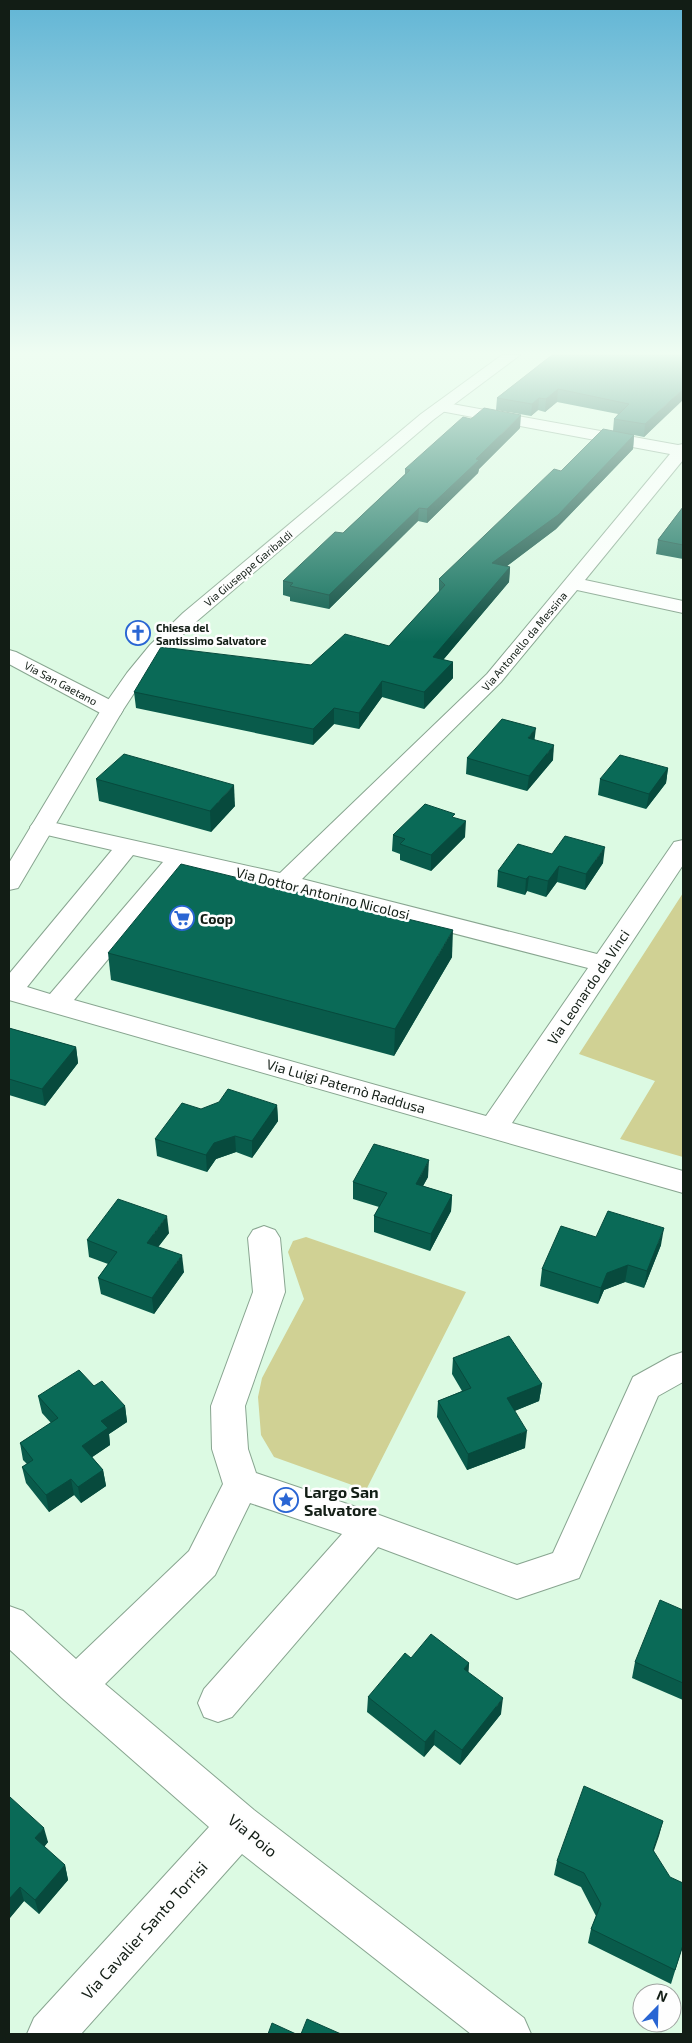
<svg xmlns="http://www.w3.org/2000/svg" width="692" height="2043" viewBox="0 0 692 2043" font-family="'Exo 2',sans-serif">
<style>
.green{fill:#d0d194}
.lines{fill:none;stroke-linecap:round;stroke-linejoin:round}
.minor-casing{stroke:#88a590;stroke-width:2}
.major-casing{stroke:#88a590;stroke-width:2}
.minor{fill:#fff;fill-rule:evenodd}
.major{fill:#fff;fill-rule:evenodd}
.wall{fill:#095b4b}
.shaded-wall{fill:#074a3d}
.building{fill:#0a6a57;stroke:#074a3d}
.labels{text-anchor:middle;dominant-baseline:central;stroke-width:5;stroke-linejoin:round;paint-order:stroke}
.far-street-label{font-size:11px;fill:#121d15;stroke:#fefefe}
.far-poi-label{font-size:11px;font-weight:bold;fill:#121d15;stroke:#fefefe;text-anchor:start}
.street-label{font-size:14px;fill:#121d15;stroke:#fefefe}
.poi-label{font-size:14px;font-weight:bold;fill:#121d15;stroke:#fefefe;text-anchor:start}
.near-poi-label{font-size:16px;font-weight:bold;fill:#121d15;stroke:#fefefe;text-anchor:start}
.near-street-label{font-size:16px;fill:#121d15;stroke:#fefefe}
</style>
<rect width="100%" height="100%" fill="#dcfae3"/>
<g class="green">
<polygon points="683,893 683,1157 620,1139 655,1081 579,1054"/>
<polygon points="306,1237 466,1292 366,1490 274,1457 261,1435 258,1397 262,1378 304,1299 288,1252 293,1241"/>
</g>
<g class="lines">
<defs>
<g id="minor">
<path d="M441 402 678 445 683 444V460L585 580 683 601V613L577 590 501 682 302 879 597 954 674 842 683 840V865L512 1123 683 1171V1193L9 1000V974L112 850 34 832 30 827 34 822 42 820 280 873 487 674 670 454 435 410 433 407 435 404ZM133 855 163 862 50 994 27 987ZM185 867 282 889 588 968 486 1116 74 1000Z"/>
<polygon points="9,650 16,652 120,705 123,710 120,715 112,717 104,715 9,664"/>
<polygon points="264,1226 275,1230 280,1238 285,1292 245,1406 248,1449 256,1473 371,1512 517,1565 553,1553 633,1377 671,1356 683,1352 683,1382 658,1396 579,1578 517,1599 378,1547 232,1717 218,1722 204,1717 198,1703 204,1689 342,1534 250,1503 215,1575 105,1684 254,1810 524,2018 531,2034 471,2034 242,1854 81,2034 27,2034 34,2018 209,1827 62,1698 9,1649 9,1606 23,1611 76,1659 189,1551 223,1484 212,1449 211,1406 253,1292 248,1238 253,1230"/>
</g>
<polygon id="major" points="502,355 520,355 433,420 197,621 164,653 142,681 123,710 21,883 18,888 9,890 9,863 101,710 127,673 150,645 183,613 421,414"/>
</defs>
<use href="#minor" class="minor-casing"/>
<use href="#major" class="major-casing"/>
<use href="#minor" class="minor"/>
<use href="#major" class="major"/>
</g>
<g class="wall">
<polygon points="552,355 663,418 644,437 634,435 633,449 556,529 507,566 510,567 509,582 443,660 453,662 453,678 424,709 382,697 359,729 334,724 313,745 136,708 134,692 311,665 389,646 439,592 439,579 561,471 613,431 614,419 618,414 557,402 545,412 538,410 531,416 496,410 497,398"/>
<polygon points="520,428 479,469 478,473 427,523 418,521 329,609 290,601 290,597 283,595 283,581 343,533 405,474 405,469"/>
<polygon points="683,507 683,559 656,554 658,540"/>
<polygon points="535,740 553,760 527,791 466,774 467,758"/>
<polygon points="668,768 666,783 646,809 598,795 600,779"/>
<polygon points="96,779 235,806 211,832 99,801"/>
<polygon points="455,818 465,837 431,871 400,860 400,854 392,851 393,835"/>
<polygon points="552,854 603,863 585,890 557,882 546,897 527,891 525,895 497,887 498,871"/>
<polygon points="108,953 452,957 394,1056 111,980"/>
<polygon points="9,1028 76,1047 78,1063 45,1106 9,1095"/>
<polygon points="277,1105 278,1121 252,1158 236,1152 216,1159 207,1172 157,1156 155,1139 201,1109"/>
<polygon points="428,1177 423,1186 452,1195 451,1211 430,1251 374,1232 374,1216 379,1207 353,1199 353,1182"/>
<polygon points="169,1233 158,1247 184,1272 154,1314 101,1294 98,1278 108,1264 89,1257 87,1240"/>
<polygon points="596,1237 661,1245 644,1288 625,1282 604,1290 598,1304 540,1286 542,1269"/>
<polygon points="453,1358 542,1384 539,1401 514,1411 525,1448 467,1470 437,1417 438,1401 462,1391 452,1374"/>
<polygon points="94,1386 125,1406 127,1422 109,1434 110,1445 92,1457 103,1470 106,1486 81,1503 74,1495 49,1512 26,1483 22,1467 27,1464 23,1460 20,1443 51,1423 42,1413 38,1396"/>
<polygon points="683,1610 683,1700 632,1678 635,1662"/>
<polygon points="411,1658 469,1663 468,1673 501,1714 460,1765 434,1745 424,1757 367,1712 368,1697"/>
<polygon points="9,1798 48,1842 44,1847 65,1865 68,1880 39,1914 24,1901 9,1919"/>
<polygon points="663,1821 653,1851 683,1945 671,1984 588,1943 591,1929 596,1916 581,1887 554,1875 557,1861"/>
</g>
<g class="shaded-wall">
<polygon points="558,389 557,402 545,412 546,399"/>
<polygon points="683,389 683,400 644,437 645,424"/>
<polygon points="539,398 538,410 531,416 532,404"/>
<polygon points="521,415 520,428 479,469 478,473 427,523 427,509 476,459"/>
<polygon points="634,435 633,449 556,529 491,578 492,563"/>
<polygon points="419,508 418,521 329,609 329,595"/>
<polygon points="510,567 509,582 432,673 433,657"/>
<polygon points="453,662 453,678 424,709 424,692"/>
<polygon points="382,681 382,697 359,729 359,713"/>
<polygon points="334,708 334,724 313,745 313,729"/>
<polygon points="536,728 534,744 528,738"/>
<polygon points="554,745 553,760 527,791 529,776"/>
<polygon points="668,768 666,783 646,809 649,794"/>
<polygon points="234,785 235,806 211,832 210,811"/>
<polygon points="466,821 465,837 431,871 431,855"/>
<polygon points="605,847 603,863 585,890 586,874"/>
<polygon points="559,866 557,882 546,897 548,881"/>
<polygon points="529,876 527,891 525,895 526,879"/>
<polygon points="453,930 452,957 394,1056 395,1029"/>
<polygon points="76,1047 78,1063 45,1106 42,1089"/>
<polygon points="277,1105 278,1121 252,1158 252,1141"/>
<polygon points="235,1136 236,1152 216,1159 207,1172 206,1155 214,1143"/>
<polygon points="429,1160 428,1177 415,1200 416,1184"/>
<polygon points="452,1195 451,1211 430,1251 431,1234"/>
<polygon points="167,1216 169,1233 149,1259 147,1243"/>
<polygon points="664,1228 661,1245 644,1288 647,1271"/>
<polygon points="182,1255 184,1272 154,1314 152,1298"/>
<polygon points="628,1265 625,1282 604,1290 598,1304 601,1288 607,1273"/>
<polygon points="542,1384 539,1401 505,1415 507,1398"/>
<polygon points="125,1406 127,1422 109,1434 110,1445 85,1462 82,1446 101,1421"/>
<polygon points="527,1431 525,1448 467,1470 468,1454"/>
<polygon points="103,1470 106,1486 81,1503 78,1487"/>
<polygon points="71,1479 74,1495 49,1512 46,1495"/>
<polygon points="469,1663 468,1679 464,1669"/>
<polygon points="503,1698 501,1714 460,1765 462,1750"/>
<polygon points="435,1730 434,1745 424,1757 425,1742"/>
<polygon points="663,1821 659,1836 649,1865 653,1850"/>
<polygon points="44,1828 48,1842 39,1853 35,1838"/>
<polygon points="65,1865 68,1880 39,1914 35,1900"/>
<polygon points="20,1887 24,1901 9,1919 9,1899"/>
</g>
<g class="building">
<polygon points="552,355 683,355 683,389 645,424 614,419 629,404 558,389 546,399 539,398 532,404 497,398"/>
<polygon points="484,408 521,415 476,459 479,460 427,509 419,508 329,595 290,586 293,583 283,581 335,532 343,533 410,470 405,469 463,417 471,419"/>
<polygon points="603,429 634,435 558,515 492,563 510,567 433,657 453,662 424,692 382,681 359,713 334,708 313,729 134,692 161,647 311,665 345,634 389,646 445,585 439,579 554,469 561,471"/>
<polygon points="683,507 683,545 658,540"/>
<polygon points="502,719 536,728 528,738 554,745 529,776 467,758"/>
<polygon points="124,754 234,785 210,811 96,779"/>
<polygon points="620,755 668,768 649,794 600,779"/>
<polygon points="425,804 455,814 452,817 466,821 431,855 400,844 405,839 393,835"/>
<polygon points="565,836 605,847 586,874 559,866 548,881 529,876 526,879 498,871 518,844 552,854"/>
<polygon points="181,864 453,930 395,1029 108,953"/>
<polygon points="9,1028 76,1047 42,1089 9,1079"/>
<polygon points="228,1089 277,1105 252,1141 235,1136 214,1143 206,1155 155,1139 182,1103 201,1109 219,1102"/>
<polygon points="374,1144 429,1160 416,1184 452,1195 431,1234 374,1216 387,1193 353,1182"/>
<polygon points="118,1199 167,1216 147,1243 182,1255 152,1298 98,1278 117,1252 87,1240"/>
<polygon points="608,1211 664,1228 647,1271 628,1265 607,1273 601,1288 542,1269 561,1226 596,1237"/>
<polygon points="509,1336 542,1384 507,1398 527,1431 468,1454 438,1401 471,1388 453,1358"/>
<polygon points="79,1370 94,1386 102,1381 125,1406 101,1421 108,1428 82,1446 103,1470 78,1487 71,1479 46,1495 22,1467 33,1460 20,1443 58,1418 38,1396"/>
<polygon points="660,1600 683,1610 683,1683 635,1662"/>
<polygon points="431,1634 469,1663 464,1669 503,1698 462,1750 435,1730 425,1742 368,1697 405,1653 411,1658"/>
<polygon points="584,1786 663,1821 653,1850 670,1877 683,1883 683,1945 675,1970 591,1929 601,1904 584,1873 557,1861"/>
<polygon points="10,1797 44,1828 35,1838 65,1865 35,1900 20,1887 9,1899 9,1798"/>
<polygon points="307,2019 341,2034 301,2034"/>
<polygon points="272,2023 296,2034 268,2034"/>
</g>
<linearGradient id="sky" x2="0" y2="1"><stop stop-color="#61b5d5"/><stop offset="0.55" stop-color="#effdf2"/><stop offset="1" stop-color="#effdf2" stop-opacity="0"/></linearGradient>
<rect width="692" height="642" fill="url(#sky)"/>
<defs>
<symbol id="church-ring" viewBox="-11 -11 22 22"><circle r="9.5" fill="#fefefe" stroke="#2965d3" stroke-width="1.5"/><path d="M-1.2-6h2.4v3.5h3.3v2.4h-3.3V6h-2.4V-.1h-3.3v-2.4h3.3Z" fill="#2965d3"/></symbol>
<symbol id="supermarket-ring" viewBox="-11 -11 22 22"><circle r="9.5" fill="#fefefe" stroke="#2965d3" stroke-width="1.5"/><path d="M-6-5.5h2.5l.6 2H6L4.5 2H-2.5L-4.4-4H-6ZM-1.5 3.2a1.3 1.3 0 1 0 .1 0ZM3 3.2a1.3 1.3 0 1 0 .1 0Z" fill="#2965d3"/></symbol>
<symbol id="sight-ring" viewBox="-11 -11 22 22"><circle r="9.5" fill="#fefefe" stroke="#2965d3" stroke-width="1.5"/><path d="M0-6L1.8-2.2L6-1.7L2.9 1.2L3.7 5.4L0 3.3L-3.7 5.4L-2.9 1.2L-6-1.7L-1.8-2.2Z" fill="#2965d3"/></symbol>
</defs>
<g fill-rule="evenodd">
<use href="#church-ring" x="124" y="619" width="28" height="28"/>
<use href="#supermarket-ring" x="168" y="904" width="28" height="28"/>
<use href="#sight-ring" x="272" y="1486" width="28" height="28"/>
</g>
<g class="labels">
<g class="far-street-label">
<text transform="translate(248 568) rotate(-40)">Via Giuseppe Garibaldi</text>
<text transform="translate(524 641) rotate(-50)">Via Antonello da Messina</text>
<text transform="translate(61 683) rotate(28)">Via San Gaetano</text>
</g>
<g class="far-poi-label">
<text x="156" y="627">Chiesa del<tspan x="156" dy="13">Santissimo Salvatore</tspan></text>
</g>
<g class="street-label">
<text transform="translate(323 893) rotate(14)">Via Dottor Antonino Nicolosi</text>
<text transform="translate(588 987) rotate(-56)">Via Leonardo da Vinci</text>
<text transform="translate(346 1086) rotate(16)">Via Luigi Paternò Raddusa</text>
</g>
<g class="poi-label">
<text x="200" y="918">Coop</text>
</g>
<g class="near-poi-label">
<text x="304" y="1491">Largo San<tspan x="304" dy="18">Salvatore</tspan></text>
</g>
<g class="near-street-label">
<text transform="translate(253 1835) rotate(39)">Via Poio</text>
<text transform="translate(144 1930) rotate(-48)">Via Cavalier Santo Torrisi</text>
</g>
</g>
<rect width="692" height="2043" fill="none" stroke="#121d15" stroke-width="20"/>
<g transform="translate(657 2008) rotate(23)"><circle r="24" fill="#fefefe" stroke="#a0a4a1"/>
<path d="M0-4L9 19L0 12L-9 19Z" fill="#2965d3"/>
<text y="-8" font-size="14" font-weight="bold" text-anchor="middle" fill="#121d15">N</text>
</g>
</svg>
